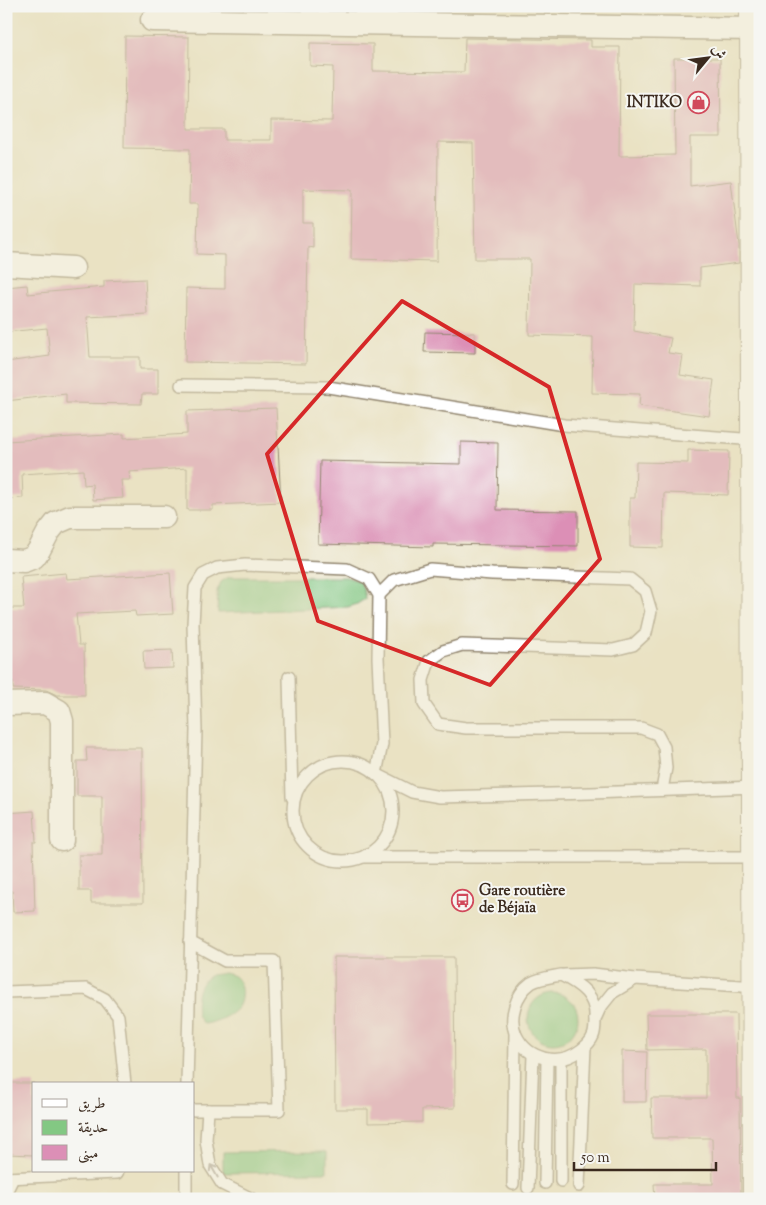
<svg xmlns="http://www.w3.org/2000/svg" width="766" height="1205" viewBox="0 0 766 1205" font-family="'Sorts Mill Goudy',Amiri,serif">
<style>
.green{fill:#83c883;stroke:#5f7950}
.building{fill:#dc8fb6}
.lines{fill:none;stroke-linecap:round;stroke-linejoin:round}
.service-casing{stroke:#928670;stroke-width:14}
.minor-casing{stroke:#928670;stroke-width:25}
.tertiary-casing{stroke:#928670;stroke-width:30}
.service{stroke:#fff;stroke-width:11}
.minor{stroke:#fff;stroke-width:22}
.tertiary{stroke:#fff;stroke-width:28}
.oneway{stroke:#a79f9a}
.marked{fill:none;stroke:#d62828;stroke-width:4;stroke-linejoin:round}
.labels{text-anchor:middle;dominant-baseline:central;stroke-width:4;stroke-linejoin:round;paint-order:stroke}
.poi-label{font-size:15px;font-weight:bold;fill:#3b2a1e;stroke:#f6f6f2;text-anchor:end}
</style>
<rect width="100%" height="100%" fill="#f6f6f2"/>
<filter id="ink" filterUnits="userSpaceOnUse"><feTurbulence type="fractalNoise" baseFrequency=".02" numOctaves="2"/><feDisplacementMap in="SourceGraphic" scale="10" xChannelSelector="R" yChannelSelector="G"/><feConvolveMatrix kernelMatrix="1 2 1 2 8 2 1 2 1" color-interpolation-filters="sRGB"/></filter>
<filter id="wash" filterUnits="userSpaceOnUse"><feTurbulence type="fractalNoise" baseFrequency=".0096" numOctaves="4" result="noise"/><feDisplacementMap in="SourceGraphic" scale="20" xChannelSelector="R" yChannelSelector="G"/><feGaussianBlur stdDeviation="1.12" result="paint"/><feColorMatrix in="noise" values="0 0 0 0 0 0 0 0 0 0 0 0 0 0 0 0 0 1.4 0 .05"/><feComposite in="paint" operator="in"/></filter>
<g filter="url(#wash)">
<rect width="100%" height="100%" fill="#eae2c3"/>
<g class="green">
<polygon points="229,577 346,577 360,581 364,591 365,599 357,604 348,607 218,613 217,591 221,582"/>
<path d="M224 973C228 974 233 975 235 977 243 983 243 999 238 1007 231 1016 214 1023 203 1024 201 1021 198 1017 197 1014 195 999 197 981 212 975 216 974 221 974 224 973Z"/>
<circle cx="553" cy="1018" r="25"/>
<polygon points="327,1151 327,1172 223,1173 223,1152"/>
</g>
<g id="blocks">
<g class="building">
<polygon points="125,36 189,37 188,129 224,129 224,140 271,140 271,120 332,121 333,67 310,66 310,43 373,44 373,71 464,72 465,38 591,40 591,47 620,47 619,156 675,155 674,58 720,58 721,137 690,137 690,186 731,181 739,245 739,263 700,268 700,286 635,284 634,331 671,338 668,353 683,355 680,375 714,380 709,416 639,406 640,394 592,393 593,337 529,335 530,259 475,259 473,143 438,142 437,261 351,259 352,190 303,189 303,223 313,223 313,248 308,247 306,364 185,362 186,288 225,289 225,255 197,254 198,204 189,204 190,149 124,148"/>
<polygon points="145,279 147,314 87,317 90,357 140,357 140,369 158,369 158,394 142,394 141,404 66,403 66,394 6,401 6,362 50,356 47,328 6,332 6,287 27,285 28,294 104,287 104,281"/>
<polygon points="425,332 475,333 475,353 424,352"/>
<polygon points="276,408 281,502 213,505 213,510 187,510 187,468 129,472 130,480 121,480 123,498 93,500 92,484 84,485 83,470 22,474 23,498 6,499 6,441 124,434 124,438 187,434 187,411"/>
<polygon points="461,442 498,443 497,510 578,511 578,546 433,544 433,547 318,544 320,461 461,464"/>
<polygon points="688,450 729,451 728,495 664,493 663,548 630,547 630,498 635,498 636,462 688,463"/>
<polygon points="66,573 67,579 170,573 173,614 136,616 135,611 76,614 79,645 84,645 85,695 57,695 46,690 13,689 13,682 6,682 6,608 24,608 21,577"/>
<polygon points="172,650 173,668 144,669 143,651"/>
<polygon points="86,748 142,748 143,903 91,903 91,891 79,891 79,855 102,855 102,796 77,796 77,761 87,761"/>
<polygon points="34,811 36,842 33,842 35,911 13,912 12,891 6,891 6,813"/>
<polygon points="334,957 454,957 455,1108 422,1109 422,1122 368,1123 368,1109 335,1109"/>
<polygon points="646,1014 736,1014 737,1098 740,1098 741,1199 655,1199 654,1184 713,1184 712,1138 652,1138 651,1098 706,1098 706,1049 647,1050"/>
<polygon points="622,1051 647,1052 646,1102 622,1102"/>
<polygon points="6,1083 34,1083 34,1155 6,1154"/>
</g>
</g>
</g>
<g filter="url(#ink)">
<use href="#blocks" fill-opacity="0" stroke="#928670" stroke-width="1"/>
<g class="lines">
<defs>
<g id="service">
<polyline points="181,385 328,387 564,425 755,440"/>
<polyline points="379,595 394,580 430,569 492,574 630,579 645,591 651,611 646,633 633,645 613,650 462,645 443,651 429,661 423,680 424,704 438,724 466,728 641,728 657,734 664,747 666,768 662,790"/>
<polyline points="289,677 292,797"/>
<circle cx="343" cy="811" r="50"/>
<polyline points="365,857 756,857"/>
<polyline points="190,942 225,961 274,961 279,1110 194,1110"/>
<path d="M561 975C581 985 597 996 595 1020 595 1025 595 1032 593 1036 591 1041 585 1047 581 1050 559 1067 528 1060 516 1035 508 1017 516 994 531 983 540 978 551 977 561 975Z"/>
<polyline points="564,975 593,974 635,979 757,987"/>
<polyline points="6,992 86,989 105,999 118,1016 125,1084"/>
<polyline points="595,1019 600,1008 612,993 635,979"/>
<polyline points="561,1060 561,1181"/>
<polyline points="187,1084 196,730 193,624 195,588 203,575 217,568 245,565 347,569 369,579 379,595 378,658 382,744 376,774 412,792 440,797 591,793 756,787"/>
<polyline points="208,1110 206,1140 210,1165 222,1184 252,1199"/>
<polyline points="6,1178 117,1173 118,1171"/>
<polyline points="545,1183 547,1059"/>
<polyline points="513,1184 515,1035"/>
<polyline points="579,1186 585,1047"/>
<polyline points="528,1188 533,1055"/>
<polyline points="6,1192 13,1178"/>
<polyline points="186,1199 186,1171"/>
</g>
<g id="minor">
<polyline points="152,20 754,29"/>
<polyline points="6,264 73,268"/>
<polyline points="6,560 24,561 34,557 39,550 48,533 56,523 70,517 164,517"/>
<polyline points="6,704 45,703 59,711 62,721 62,840"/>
</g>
<polyline id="tertiary" points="754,6 757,1199"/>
</defs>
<use href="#service" class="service-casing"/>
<use href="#minor" class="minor-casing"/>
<use href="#tertiary" class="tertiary-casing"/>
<use href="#service" class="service"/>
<use href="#minor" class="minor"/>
<use href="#tertiary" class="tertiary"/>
</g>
<defs><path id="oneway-shaft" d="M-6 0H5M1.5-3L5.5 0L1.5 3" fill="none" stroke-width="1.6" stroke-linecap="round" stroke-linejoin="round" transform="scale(1.25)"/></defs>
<use class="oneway" href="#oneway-shaft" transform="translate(214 1171) rotate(-120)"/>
</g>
<path d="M0 0H766V1205H0ZM402 301 549 387 600 559 490 685 318 621 267 454Z" fill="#eae2c3" fill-opacity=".55" fill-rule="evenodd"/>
<path class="marked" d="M402 301 549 387 600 559 490 685 318 621 267 454Z"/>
<defs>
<symbol id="shop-ring" viewBox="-11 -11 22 22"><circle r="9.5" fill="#f6f6f2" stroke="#d1495b" stroke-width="1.5"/><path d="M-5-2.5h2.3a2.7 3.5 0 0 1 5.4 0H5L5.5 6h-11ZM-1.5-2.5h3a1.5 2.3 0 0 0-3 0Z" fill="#d1495b"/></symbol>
<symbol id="bus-ring" viewBox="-11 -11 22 22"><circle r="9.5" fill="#f6f6f2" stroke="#d1495b" stroke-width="1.5"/><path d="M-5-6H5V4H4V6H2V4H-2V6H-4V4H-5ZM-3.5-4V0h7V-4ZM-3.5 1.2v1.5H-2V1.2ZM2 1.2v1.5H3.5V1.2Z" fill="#d1495b"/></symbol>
</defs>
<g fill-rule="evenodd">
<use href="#shop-ring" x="686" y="90" width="25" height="25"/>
<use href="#bus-ring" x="450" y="888" width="25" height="25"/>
</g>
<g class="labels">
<g class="poi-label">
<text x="682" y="103">INTIKO</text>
<text x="479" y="891" text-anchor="start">Gare routière<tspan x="479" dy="17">de Béjaïa</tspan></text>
</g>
</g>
<rect width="766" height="1205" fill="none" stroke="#f6f6f2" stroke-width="25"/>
<rect x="32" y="1082" width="162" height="90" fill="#f6f6f2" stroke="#aba49d"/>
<rect x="42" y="1099" width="25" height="8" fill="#ffffff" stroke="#aba49d"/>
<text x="78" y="1108" font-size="15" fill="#3b2a1e">طريق</text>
<rect x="42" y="1120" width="25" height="15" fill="#83c883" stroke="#aba49d"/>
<text x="78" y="1132" font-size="15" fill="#3b2a1e">حديقة</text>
<rect x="42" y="1145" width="25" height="15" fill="#dc8fb6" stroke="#aba49d"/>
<text x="78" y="1158" font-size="15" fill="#3b2a1e">مبنى</text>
<g transform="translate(708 58) rotate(61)" stroke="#f6f6f2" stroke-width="4" paint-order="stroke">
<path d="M0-4L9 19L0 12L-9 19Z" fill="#3b2a1e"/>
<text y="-8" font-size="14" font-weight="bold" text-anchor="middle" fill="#3b2a1e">ش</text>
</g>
<path d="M574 1162v8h142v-8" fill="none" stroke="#3b2a1e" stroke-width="2.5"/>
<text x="581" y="1162" font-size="15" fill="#3b2a1e" stroke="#f6f6f2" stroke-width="4" paint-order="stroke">50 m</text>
</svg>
